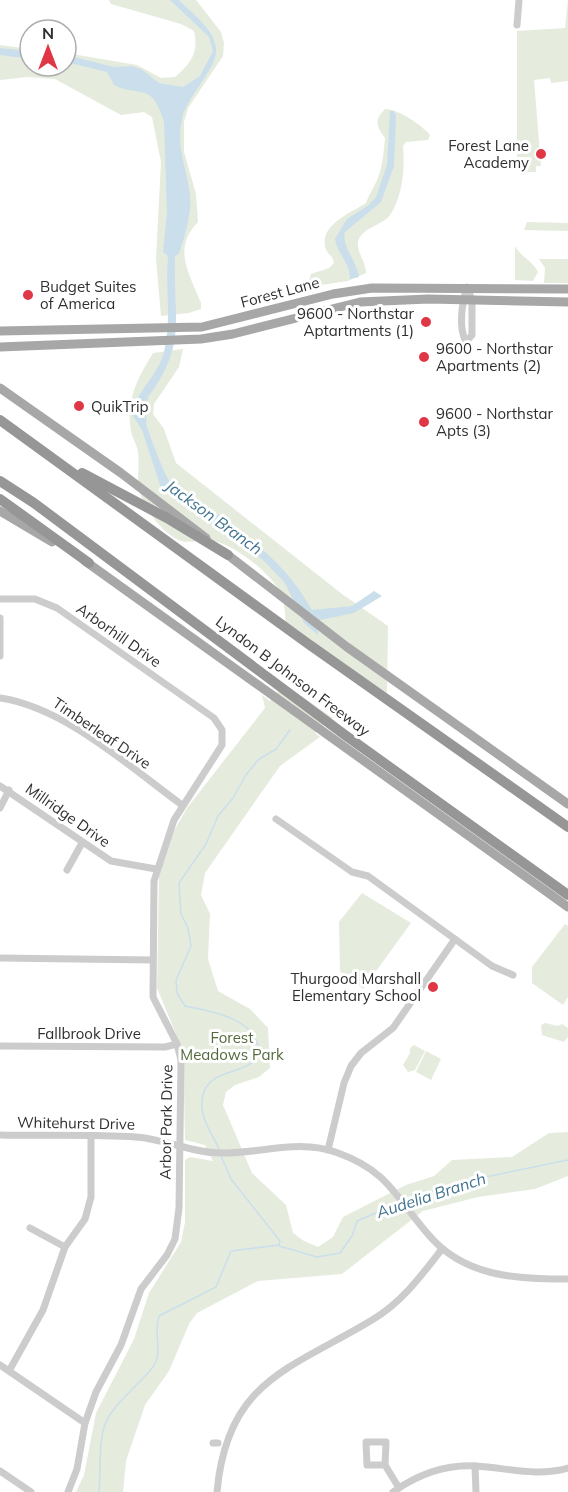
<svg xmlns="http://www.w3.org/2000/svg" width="568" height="1492" viewBox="0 0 568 1492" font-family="Mulish,sans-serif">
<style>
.green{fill:#e5ecdd}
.water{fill:#cadfeb}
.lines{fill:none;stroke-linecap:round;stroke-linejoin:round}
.stream{stroke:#cadfeb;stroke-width:1.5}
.minor{stroke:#ccc;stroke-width:7}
.major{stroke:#a7a7a7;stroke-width:9}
.highway{stroke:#969696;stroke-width:10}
.poi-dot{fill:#e03747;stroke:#fff;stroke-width:2}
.labels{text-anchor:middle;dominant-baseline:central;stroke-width:6;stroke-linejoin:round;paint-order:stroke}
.poi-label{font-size:15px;fill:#2f2f2f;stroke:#fff;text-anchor:start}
.street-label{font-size:15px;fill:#2f2f2f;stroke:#fff}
.park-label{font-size:15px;fill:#53693d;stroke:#fff}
.water-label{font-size:16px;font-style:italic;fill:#3f728f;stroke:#fff}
</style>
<rect width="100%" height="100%" fill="#fff"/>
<g class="green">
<path d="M109 0H196L221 32 224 43 223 56 188 108 184 122V152L196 194 198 222C172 249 189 273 201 303V309L189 313 161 316 156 259 161 162 152 117 144 112 121 115 55 79 27 77 0 80V45L30 49V66H66V53L137 65 161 78 175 77C191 63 199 53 194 31L181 24 111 4Z"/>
<polygon points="568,0 568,81 551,83 550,78 534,80 541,166 536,166 536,172 524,172 525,157 517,157 517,31 565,28"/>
<path d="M385 109C398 109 422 125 430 135L428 140 406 142 403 146C405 167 403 196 390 215 382 226 362 227 358 242 356 251 366 262 366 273L348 281 307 287 311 274 329 268 334 263C333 255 326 254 325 246 321 224 351 213 366 203 370 192 377 183 380 172 383 161 384 149 385 138 376 126 374 120 385 109Z"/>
<polygon points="527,222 568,223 568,231 524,230"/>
<path d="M515 246C521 257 533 261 538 272L533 281 515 280Z"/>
<polygon points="539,259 568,259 568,283 544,283 545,268"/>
<path d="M183 349 179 367 154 404 153 414 164 429 176 463 342 594 388 626 387 693 286 625C285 616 285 602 281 594 272 574 235 545 214 541 203 538 192 544 181 541 164 535 145 510 140 493 136 479 140 466 138 452 137 445 134 441 132 435 124 403 137 379 153 353Z"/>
<polygon points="284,684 333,718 315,733 320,737 280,766 205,873 201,895 210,914 208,959 218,991 250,1009 268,1028 270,1068 259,1077 235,1085 226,1092 223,1105 252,1173 286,1205 293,1233 304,1241 318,1247 333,1237 343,1217 406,1185 434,1176 452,1160 512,1157 549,1133 568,1132 568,1176 535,1189 478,1197 423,1211 342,1274 258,1281 197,1313 189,1324 169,1371 145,1405 126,1461 123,1492 76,1492 84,1475 96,1413 134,1339 149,1293 181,1242 185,1222 185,1160 190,1157 213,1161 205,1145 185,1140 183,1051 157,988 159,876 168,841 187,808 265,708 262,695 270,701"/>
<polygon points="362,893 411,923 363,989 340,971 339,922"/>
<polygon points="565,924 568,926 568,997 563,1005 532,983 532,967"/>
<polygon points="545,1023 558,1026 562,1024 568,1028 568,1037 564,1042 542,1035 541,1025"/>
<polygon points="414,1045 425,1051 415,1070 408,1072 403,1065 410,1053 410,1048"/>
<polygon points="426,1051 441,1059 431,1080 416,1072"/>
</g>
<g class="water">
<path d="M170 0H179C191 13 216 30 216 50 217 69 186 97 182 119 176 149 187 167 190 195 192 213 185 236 179 254L175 256C173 323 189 346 142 405 140 412 164 475 170 482 181 492 196 500 208 508 252 540 285 562 312 610L352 606 374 591 382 596 354 613 316 621 318 635 304 623 285 583 263 560 161 488 142 430 131 413C138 390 158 375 164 352 172 320 165 288 168 256L163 252 167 213 164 122C152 81 141 98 114 85L107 72 66 62V55L114 67 131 66 141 69 159 83 183 87 200 76 213 51 209 37Z"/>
<polygon points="0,48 30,51 30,59 0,55"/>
<path d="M390 111H394L396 116 394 166 381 202 345 232C341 246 357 261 359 277L350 279C350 262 337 254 335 239L347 219 369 205 376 197 387 165Z"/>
</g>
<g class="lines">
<g class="stream">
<polyline points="146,422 144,405 148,398"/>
<path d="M220 1151C211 1131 196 1114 204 1092 212 1069 243 1075 257 1058 261 1055 260 1050 258 1046 251 1017 210 1011 185 1006L177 993 176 980 191 946 188 928 181 914 179 883 206 844 218 816 233 798 246 775 258 760 276 749 290 730"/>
<polyline points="406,1200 466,1181 568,1160"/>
<polyline points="279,1246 317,1257 340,1253 352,1236 357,1221 399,1203"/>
<path d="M99 1492C101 1473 98 1439 106 1422 116 1399 155 1373 157 1358 160 1343 154 1333 159 1316L216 1287 231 1251 279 1245 280 1241 231 1179 221 1156"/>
</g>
<g class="minor">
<polyline points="517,25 519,0"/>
<path d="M467 287 472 300V335L466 342C458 327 462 303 467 287Z"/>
<polyline points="0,599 35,599 57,608 214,718 222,730 222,745 174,820 154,881 153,997 177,1044 181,1060 179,1208 175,1239 167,1255 141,1289 121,1345 96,1392 85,1423 77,1469 68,1492"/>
<polyline points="0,618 0,656"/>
<path d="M0 698C64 707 130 767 182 805"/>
<polyline points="0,786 111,861 156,869"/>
<polyline points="0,808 9,790"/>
<polyline points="276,819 352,872 368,876 492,966 513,975"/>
<polyline points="67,870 82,843"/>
<polyline points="0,958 152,960"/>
<polyline points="0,1046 165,1047 177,1044"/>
<path d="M0 1135C45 1136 91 1134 136 1137 165 1139 192 1153 221 1153 261 1154 298 1138 338 1153 388 1171 395 1196 427 1233 463 1277 515 1279 568 1279"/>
<polyline points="328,1150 344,1083 351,1066 361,1053 393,1028 455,939"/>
<polyline points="30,1228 65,1247"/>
<polyline points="0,1365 85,1423"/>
<polyline points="9,1371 43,1310 65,1247 85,1219 91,1197 91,1136"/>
<polyline points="213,1443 218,1443"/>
<polyline points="385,1465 386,1442 366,1442 367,1465 385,1465 399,1488"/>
<polyline points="475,1466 476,1492"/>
<polyline points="0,1471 31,1492"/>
<path d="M217 1492C227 1380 291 1369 372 1320 402 1302 421 1276 442 1249"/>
<path d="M393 1492C417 1475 446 1464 476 1466 508 1468 536 1477 568 1468"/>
</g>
<g class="major">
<polyline points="0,331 202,327 333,294 372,288 568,289"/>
<polyline points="0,347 201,339 233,334 360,302 428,299 568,302"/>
<polyline points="0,388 121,473 206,538"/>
<polyline points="0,511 52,542"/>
<polyline points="224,552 347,647 568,804"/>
<polyline points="85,561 568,907"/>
</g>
<g class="highway">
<polyline points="0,420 307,643 568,827"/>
<polyline points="82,473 167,518 228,555"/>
<polyline points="0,481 34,503 345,735 568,895"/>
<polyline points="0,499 89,563"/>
</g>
</g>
<g class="poi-dot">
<circle cx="541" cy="154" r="6"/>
<circle cx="28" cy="295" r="6"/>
<circle cx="426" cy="322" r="6"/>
<circle cx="424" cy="357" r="6"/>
<circle cx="79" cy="406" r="6"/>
<circle cx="424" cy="422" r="6"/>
<circle cx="433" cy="987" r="6"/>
</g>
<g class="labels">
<g class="poi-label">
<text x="529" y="145" text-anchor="end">Forest Lane<tspan x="529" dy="17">Academy</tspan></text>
<text x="40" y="286">Budget Suites<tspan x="40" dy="17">of America</tspan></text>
<text x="414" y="313" text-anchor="end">9600 - Northstar<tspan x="414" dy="17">Aptartments (1)</tspan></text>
<text x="436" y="348">9600 - Northstar<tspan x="436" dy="17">Apartments (2)</tspan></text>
<text x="91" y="406">QuikTrip</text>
<text x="436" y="413">9600 - Northstar<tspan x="436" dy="17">Apts (3)</tspan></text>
<text x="421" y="978" text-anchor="end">Thurgood Marshall<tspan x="421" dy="17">Elementary School</tspan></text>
</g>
<g class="street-label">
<text transform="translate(280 292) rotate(-15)">Forest Lane</text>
<text transform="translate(119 635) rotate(35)">Arborhill Drive</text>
<text transform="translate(293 676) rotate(37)">Lyndon B Johnson Freeway</text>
<text transform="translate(102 733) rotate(34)">Timberleaf Drive</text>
<text transform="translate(68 815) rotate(35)">Millridge Drive</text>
<text x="89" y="1033">Fallbrook Drive</text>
<text transform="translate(166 1122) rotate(-89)">Arbor Park Drive</text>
<text transform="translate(76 1123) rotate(1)">Whitehurst Drive</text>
</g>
<g class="park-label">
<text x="232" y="1037">Forest<tspan x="232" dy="17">Meadows Park</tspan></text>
</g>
<g class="water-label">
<text transform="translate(214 517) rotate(36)">Jackson Branch</text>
<text transform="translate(431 1195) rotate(-18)">Audelia Branch</text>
</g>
</g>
<g transform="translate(48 48)"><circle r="28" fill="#ffffff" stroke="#acacac" stroke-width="1.5"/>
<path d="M0-4.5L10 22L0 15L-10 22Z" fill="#e03747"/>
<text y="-9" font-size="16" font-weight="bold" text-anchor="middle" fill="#2f2f2f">N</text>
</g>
</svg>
